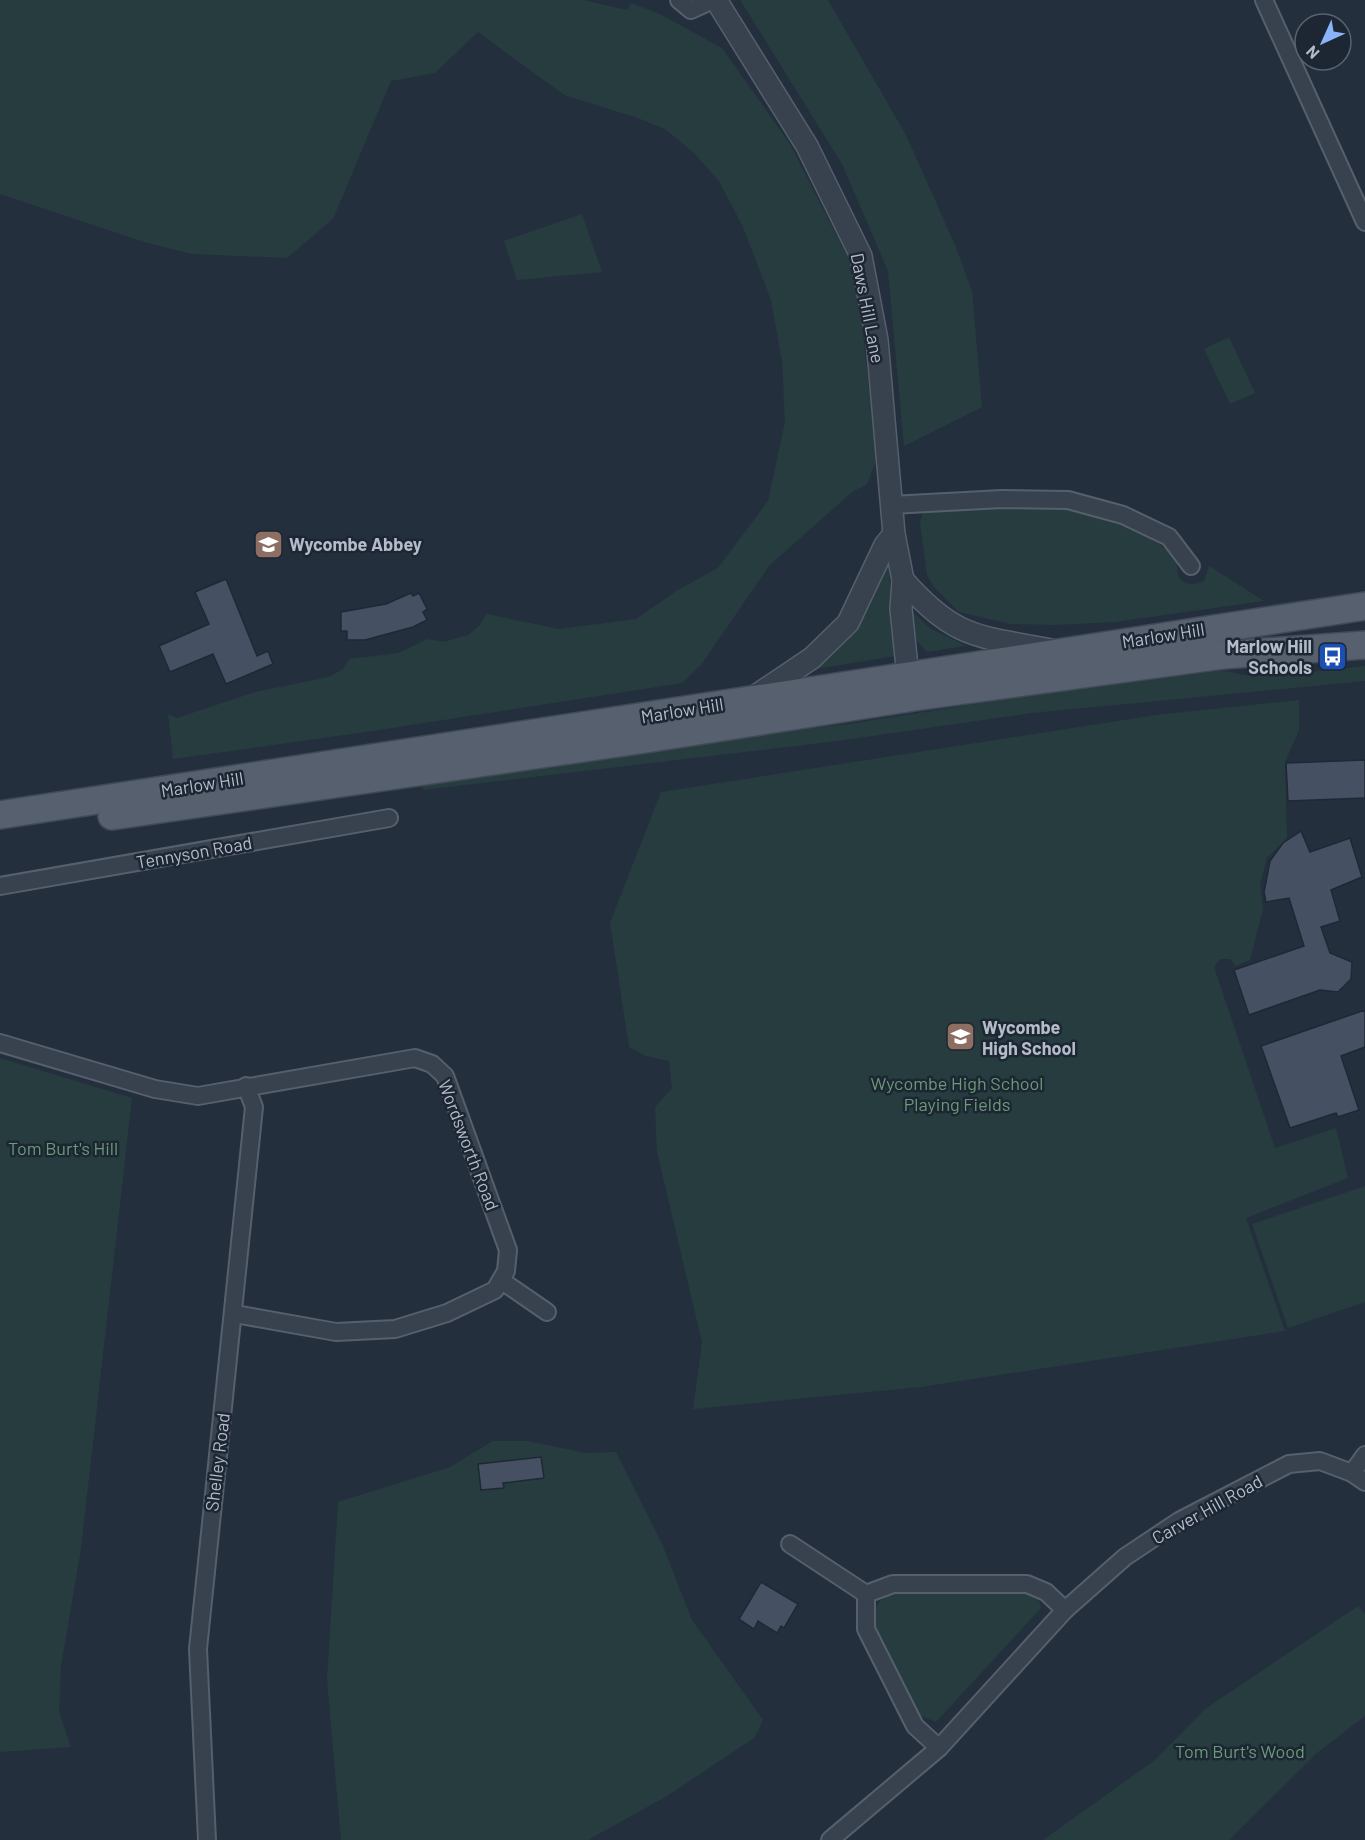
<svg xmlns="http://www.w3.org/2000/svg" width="1365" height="1840" viewBox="0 0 1365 1840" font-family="Barlow,sans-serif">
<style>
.green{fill:#263c3f}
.building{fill:#455162;stroke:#1f2835;stroke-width:1.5}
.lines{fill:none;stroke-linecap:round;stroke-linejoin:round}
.minor-casing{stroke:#565f6c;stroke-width:20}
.tertiary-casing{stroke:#565f6c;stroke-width:24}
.primary-casing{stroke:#414a57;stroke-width:30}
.minor{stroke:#38414e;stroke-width:16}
.tertiary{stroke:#38414e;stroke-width:21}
.primary{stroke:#56606e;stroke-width:27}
.labels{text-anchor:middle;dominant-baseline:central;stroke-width:5;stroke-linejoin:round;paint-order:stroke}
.street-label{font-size:18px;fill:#b4bcc9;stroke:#1d2633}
.poi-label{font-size:18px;font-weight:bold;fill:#b4bcc9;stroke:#1d2633;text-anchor:start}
.park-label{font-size:18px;fill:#6b9a76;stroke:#1d2633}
</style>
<rect width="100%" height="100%" fill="#242f3e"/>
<g class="green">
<polygon points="0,0 583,0 627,10 631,3 660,14 722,48 790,144 856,273 877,459 867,484 852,492 769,566 701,665 682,683 366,732 173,759 168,714 177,718 255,692 329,677 343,669 349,659 398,653 428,639 443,642 468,635 478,627 487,614 559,629 636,619 676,591 718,568 768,501 785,422 782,361 771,300 743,227 719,181 693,152 665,129 635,117 564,95 478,32 435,73 391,81 333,219 287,258 192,254 144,242 0,194"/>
<polygon points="740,0 828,0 906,135 955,245 972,291 982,407 904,446 888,271 842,164"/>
<polygon points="582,214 602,272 517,280 504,241"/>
<polygon points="1229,337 1255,393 1230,404 1204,349"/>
<path d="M954 507C1011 507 1076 497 1127 524 1143 532 1165 545 1175 560 1179 567 1175 575 1183 581 1190 586 1197 584 1204 581L1209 566 1264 601 1115 622 1054 625 1011 624 959 612 933 586 927 575 920 522 923 513Z"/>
<polygon points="888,557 895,656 810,670"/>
<polygon points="912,611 930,628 966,646 927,652 913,637"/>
<polygon points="1365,666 1365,681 1032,713 837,741 423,790 423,784 724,738 848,724 1154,676 1215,669 1250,676 1273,676"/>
<polygon points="1299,700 1299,730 1285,762 1287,838 1267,858 1260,884 1263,909 1250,960 1236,966 1230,959 1220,959 1214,967 1275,1148 1336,1128 1348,1178 1246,1218 1285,1331 921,1387 693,1409 702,1342 657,1152 655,1107 672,1088 669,1061 646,1056 629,1047 610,923 661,792 1156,715"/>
<polygon points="0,1058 132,1098 81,1549 61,1666 59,1712 71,1747 0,1752"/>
<polygon points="1365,1186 1365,1302 1288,1328 1252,1224"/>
<polygon points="493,1441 527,1441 586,1453 616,1452 663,1546 692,1620 763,1720 754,1738 667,1796 588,1840 341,1840 327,1680 338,1502 450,1467"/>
<path d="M896 1589 1025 1590 1040 1602 1041 1608 936 1722 914 1713 871 1631C871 1613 878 1597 896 1589Z"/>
<polygon points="1358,1606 1365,1614 1365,1716 1317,1753 1229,1840 1043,1840 1155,1760 1205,1709"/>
</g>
<g class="building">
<polygon points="226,579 257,656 268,651 273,664 226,684 213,654 170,672 159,646 209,624 195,592"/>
<polygon points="411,593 413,596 419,593 427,609 423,612 427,620 413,627 365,640 347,640 347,631 341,631 341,612 386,604"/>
<polygon points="1365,760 1365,798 1288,801 1286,763"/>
<polygon points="1301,831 1310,852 1350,838 1362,877 1331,890 1340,921 1321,927 1330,953 1352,962 1351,979 1338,992 1320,990 1249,1015 1234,970 1304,946 1289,898 1266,902 1264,892 1270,861 1283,843"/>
<polygon points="1365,1010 1365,1047 1341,1056 1359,1110 1338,1117 1336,1113 1290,1128 1261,1046"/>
<polygon points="541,1457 544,1478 503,1483 504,1488 481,1490 478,1464"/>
<polygon points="761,1582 798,1604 784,1628 781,1626 777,1633 758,1621 754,1629 739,1619"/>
</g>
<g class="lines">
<defs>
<g id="minor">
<polyline points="679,0 691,10 713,0"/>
<polyline points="1264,0 1365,222"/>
<polyline points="891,505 1002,499 1068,500 1123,515 1169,537 1191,566"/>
<polyline points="0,886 389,818"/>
<polyline points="0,1043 155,1089 198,1096 415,1058 432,1064 445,1076 508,1250 506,1271 495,1290 447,1313 395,1329 336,1332 235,1314"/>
<polyline points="502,1281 547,1312"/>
<polyline points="1352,1473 1365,1455"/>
<polyline points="790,1544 866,1594 866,1629 915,1726 939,1748"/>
<polyline points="866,1594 893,1584 1027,1584 1046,1592 1065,1610"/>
<polyline points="207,1840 198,1649 254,1107 246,1086"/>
<polyline points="830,1840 939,1748 1065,1610 1125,1557 1179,1521 1289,1464 1320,1461 1352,1473 1365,1482"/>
</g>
<g id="tertiary">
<polyline points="716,0 807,146 861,256 877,340 894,534 903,580 901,609 908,677 916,688"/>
<path d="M903 580C955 639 977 636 1051 650"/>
<polyline points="754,697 812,658 848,623 885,545 894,534"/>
</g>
<g id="primary">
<polyline points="0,815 1365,606"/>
<polyline points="112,816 646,739 921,696 1223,655 1365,645"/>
</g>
</defs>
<use href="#minor" class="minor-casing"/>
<use href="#tertiary" class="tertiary-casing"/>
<use href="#primary" class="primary-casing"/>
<use href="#minor" class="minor"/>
<use href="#tertiary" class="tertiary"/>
<use href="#primary" class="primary"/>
</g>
<defs>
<symbol id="school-square" viewBox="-11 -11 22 22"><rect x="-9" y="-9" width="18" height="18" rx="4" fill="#8d6e63" stroke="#1d2633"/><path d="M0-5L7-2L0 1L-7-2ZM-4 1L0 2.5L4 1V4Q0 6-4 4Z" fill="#fff"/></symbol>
<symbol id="bus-square" viewBox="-11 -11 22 22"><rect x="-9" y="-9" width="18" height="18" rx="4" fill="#1a4fb4" stroke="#1d2633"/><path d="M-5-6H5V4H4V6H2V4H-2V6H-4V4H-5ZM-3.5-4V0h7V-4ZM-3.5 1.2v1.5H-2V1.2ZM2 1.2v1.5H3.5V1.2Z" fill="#fff"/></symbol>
</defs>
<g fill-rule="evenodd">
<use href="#school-square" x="252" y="528" width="33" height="33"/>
<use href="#bus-square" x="1316" y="640" width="33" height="33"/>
<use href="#school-square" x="944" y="1020" width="33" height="33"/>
</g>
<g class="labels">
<g class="street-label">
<text transform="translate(868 308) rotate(79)">Daws Hill Lane</text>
<text transform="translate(1163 635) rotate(-9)">Marlow Hill</text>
<text transform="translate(682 710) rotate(-9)">Marlow Hill</text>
<text transform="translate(202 784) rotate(-9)">Marlow Hill</text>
<text transform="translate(194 852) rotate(-10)">Tennyson Road</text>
<text transform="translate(469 1145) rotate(69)">Wordsworth Road</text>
<text transform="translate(217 1462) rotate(-83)">Shelley Road</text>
<text transform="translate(1207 1509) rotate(-29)">Carver Hill Road</text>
</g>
<g class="poi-label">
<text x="289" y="544">Wycombe Abbey</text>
<text x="1312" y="646" text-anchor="end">Marlow Hill<tspan x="1312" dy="21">Schools</tspan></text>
<text x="982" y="1027">Wycombe<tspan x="982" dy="21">High School</tspan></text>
</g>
<g class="park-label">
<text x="957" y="1083">Wycombe High School<tspan x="957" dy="21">Playing Fields</tspan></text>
<text x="63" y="1148">Tom Burt's Hill</text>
<text x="1240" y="1751">Tom Burt's Wood</text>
</g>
</g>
<g transform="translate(1323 42) rotate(225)"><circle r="28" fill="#1d2633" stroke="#59626f" stroke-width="1.5"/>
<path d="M0-4.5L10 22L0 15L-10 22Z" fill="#8ab4f8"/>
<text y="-9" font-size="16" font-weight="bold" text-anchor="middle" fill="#b4bcc9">N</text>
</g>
</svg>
